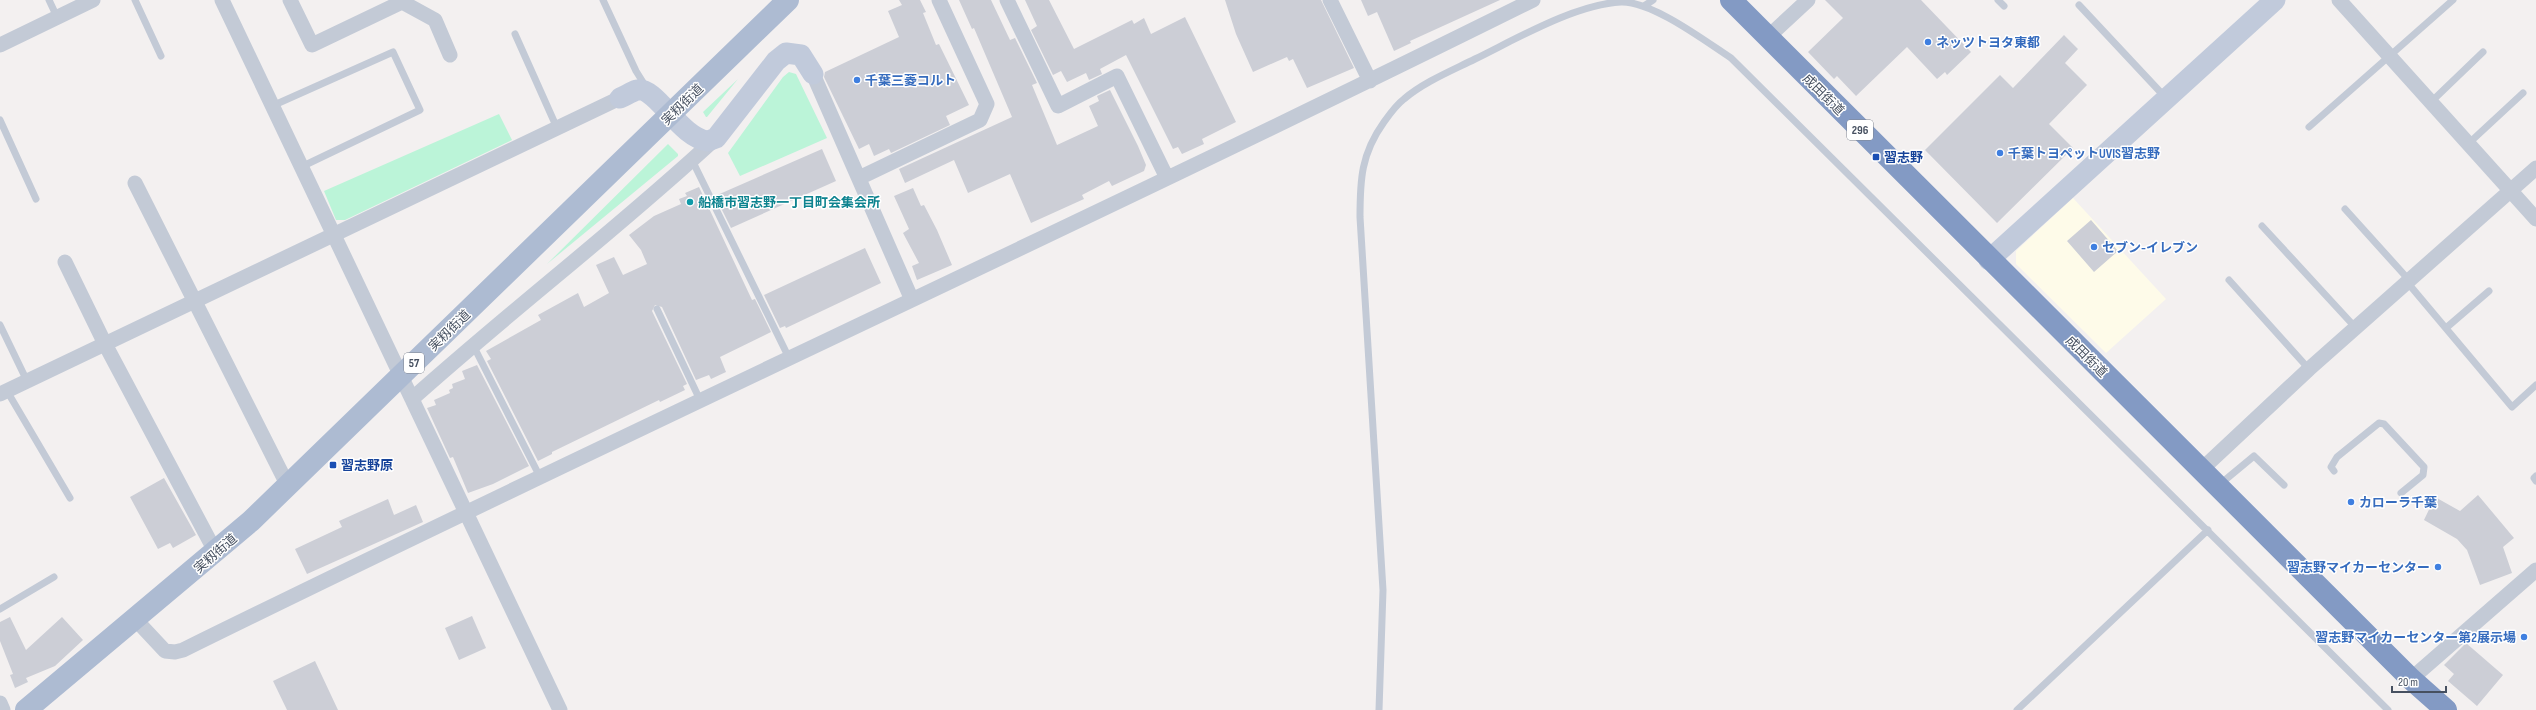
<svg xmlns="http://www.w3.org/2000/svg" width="2536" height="710" font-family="'Sofia Sans Condensed','Noto Sans JP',sans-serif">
<rect width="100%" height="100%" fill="#f3f0f0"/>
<path fill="#fefbe9" d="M2073,198l93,101 -60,54 -90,-89v-13z"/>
<path fill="#bbf4d8" d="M789,72l7,2 31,64 -87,38 -12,-23 55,-76z
M738,79l-31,38h-1l-3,-5z
M499,114l13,26 -167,80h-9l-12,-29z
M668,144l10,10v2l-131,108z"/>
<path fill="#ccced6" d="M899,0h21l6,12 -3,1 13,32 3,-1 30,61 -23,11 4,9 -59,28 -2,-4 -15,7 -5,-12 -10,5 -35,-72 1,-5 74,-35 -11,-26 14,-6z
M959,0h32l19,40 5,-2 22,45 -5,2 25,60 41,-19 -9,-20 10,-5 -2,-5 13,-6 28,56 8,19 -2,6 -32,15 -3,-5 -27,14 2,4 -53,24 -21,-49 -42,19 -14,-33 -49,23 -6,-14 113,-52 -38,-89 -2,1z
M1025,0h24l25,49 58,-29 2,4 10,-6 7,16 34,-17 51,105 -34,17 2,5 -22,10 -4,-7 -5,2 -47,-94 -26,14 2,5 -13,6 -3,-7 -19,9 -6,-11 -8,4 -22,-45 6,-4z
M1225,0h96l33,68 -47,20 -14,-29 -4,2 -2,-4 -34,15 -17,-38z
M1361,0h139l-90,41 1,2 -17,8 -17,-39 -9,4z
M1825,0h96l50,52 -24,23 -2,-3 -8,7 -30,-32 -51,49 -19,-20 -3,3 -26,-27 35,-34z
M2064,35l14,14 -13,14 22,22 -38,39 24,24 -76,75 -72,-73 75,-75 13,13z
M822,149l14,32 -105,47 -16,-32z
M699,187l53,113 3,-1 16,33 -51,25 6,15 -15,7 -2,-4 -13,5 -34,-73 -7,-2 -3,6 35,73 -4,2 2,4 -25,12 -1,-2 -107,52v2l-14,7 -51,-100 4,-2 -5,-8 55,-31 -3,-5 40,-22 6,14 25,-14 -13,-28 18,-8 9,18 24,-11 -6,-14 -12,-15 25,-19 27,-12 -2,-5 8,-3 -2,-3z
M913,188l8,18 3,-1 13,25 15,35 -35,15 -5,-14 7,-3 -16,-30 6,-4 -15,-33z
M2091,220l27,31 -24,21 -27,-31z
M865,248l16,35 -95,45 -1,-2 -5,2 -16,-33z
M477,365l52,101 -36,18 -25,9 -15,-36 -3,1 -23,-50 9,-3 -2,-5 16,-7 -1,-3 4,-2 -1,-4 13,-5 -3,-8z
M164,478l32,57 -23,13 -3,-5 -12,6 -28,-52z
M2478,495l36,43 -11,9 9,26 -32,12 -13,-35 -10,-11 -33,-19 11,-23 25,14z
M388,499l6,16 22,-10 7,17 -116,52 -12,-25 47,-22 -3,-6z
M472,616l14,32 -27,12 -14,-32z
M10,617l16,33 36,-33 21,23 -28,26 -29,12 2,4 -13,6 -5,-13 3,-1 -13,-33v-19z
M2466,643l37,32 -26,31 -29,-25 6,-7 -10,-9z
M315,661l23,49h-51l-14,-29z"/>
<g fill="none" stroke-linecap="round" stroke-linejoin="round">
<path stroke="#c3cad6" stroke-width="7" d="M49,0l8,17
M135,0l26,56
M603,0l33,71 10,16
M1998,0l6,6
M2079,5l86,92
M1644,6l9,-6
M515,34l42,94
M2431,102l52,-50
M272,106l121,-54 27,58 -119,57
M0,120l36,79
M2309,127l144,-127
M2468,144l55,-51
M692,160l97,198
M2345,209l64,71
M2262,226l93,101
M2229,280l80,89
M2407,282l105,125 24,-22
M657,309l43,91
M0,325l27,56
M2446,328l43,-37
M473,345l67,132
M7,391l63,107
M2334,471l-3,-4 6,-10 42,-34 5,1 40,43 -1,8 -22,18
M2536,476l-2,2 2,3
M2219,485l35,-29 30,29
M0,609l54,-32
M1379,710l4,-120 -23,-373c0,-37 1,-63 24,-95 5,-7 12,-17 20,-23 20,-17 47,-28 71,-40 41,-20 101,-55 146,-57 31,-1 84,39 110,56l657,652
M2017,710l191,-180"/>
<path stroke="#c3cad6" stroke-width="15" d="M222,0l338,710
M290,0l22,45 90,-43 33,18 15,35
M1007,0l51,106 59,-30 50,102
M1330,0l40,81
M2339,0l197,219
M1768,37l40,-37
M0,45l93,-45
M813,74l99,226
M859,178l121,-58 7,-16 -48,-104
M135,183l153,303
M65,262l40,82 111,209
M0,394l620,-296
M412,399c99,-89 206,-170 304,-261
M2201,470l108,-101 227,-201
M136,620l29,31 10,1 8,-2c448,-221 903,-428 1350,-650
M2411,679l125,-109
M0,703l3,7"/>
<path stroke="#c1cadb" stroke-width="21" d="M620,98c5,-2 11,-6 17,-8 19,-4 43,48 71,51l8,-3 60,-77 10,-8 15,2 12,19
M1989,260l286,-260"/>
<path stroke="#adbbd2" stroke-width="22" d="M26,710l225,-189 537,-521"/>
<path stroke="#839ac4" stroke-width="22" d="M1731,0l680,679 35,31"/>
</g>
<g fill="#3f7fe0" stroke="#fff" stroke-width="1.5">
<circle cx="1928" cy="42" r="4"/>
<circle cx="857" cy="80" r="4"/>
<circle cx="2000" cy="153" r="4"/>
<circle cx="2094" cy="247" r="4"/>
<circle cx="2351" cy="502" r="4"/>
<circle cx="2438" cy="567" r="4"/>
<circle cx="2524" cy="637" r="4"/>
</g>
<g fill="#1a4fb4" stroke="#fff" stroke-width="1.5">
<rect x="1872" y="153" width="8" height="8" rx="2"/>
<rect x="329" y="461" width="8" height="8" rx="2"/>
</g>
<circle fill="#0f9aa8" stroke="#fff" stroke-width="1.5" cx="690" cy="202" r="4"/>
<g text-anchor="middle" stroke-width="3" stroke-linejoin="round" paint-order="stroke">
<g fill="#fff" stroke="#7e8490" stroke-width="1">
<rect x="1847" y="120" width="26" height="20" rx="3"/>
<rect x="404" y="353" width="20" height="20" rx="3"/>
</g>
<g font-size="12" font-weight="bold" fill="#465060">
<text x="1860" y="134">296</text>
<text x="414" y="367">57</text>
</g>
<g font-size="13" font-weight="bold" fill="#366cbe" stroke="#fff" text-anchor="start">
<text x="1936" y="47">ネッツトヨタ東都</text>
<text x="865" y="85">千葉三菱コルト</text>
<text x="2008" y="158">千葉トヨペットUVIS習志野</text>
<text x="2102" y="252">セブン-イレブン</text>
<text x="2359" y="507">カローラ千葉</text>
<text x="2430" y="572" text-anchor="end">習志野マイカーセンター</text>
<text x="2516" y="642" text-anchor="end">習志野マイカーセンター第2展示場</text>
</g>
<g font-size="13" fill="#465060" stroke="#fff">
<text transform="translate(1824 94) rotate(45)" y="5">成田街道</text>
<text transform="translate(682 104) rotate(-44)" y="5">実籾街道</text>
<text transform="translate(449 330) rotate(-44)" y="5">実籾街道</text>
<text transform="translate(2087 356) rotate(45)" y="5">成田街道</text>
<text transform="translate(215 553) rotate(-41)" y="5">実籾街道</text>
</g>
<g font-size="13" font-weight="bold" fill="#164399" stroke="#fff" text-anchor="start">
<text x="1884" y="162">習志野</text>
<text x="341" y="470">習志野原</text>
</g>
<g font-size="13" font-weight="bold" fill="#0d838f" stroke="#fff" text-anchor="start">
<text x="698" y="207">船橋市習志野一丁目町会集会所</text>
</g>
</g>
<path d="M2392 686v6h54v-6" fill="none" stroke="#465060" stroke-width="2"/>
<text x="2398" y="686" font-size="12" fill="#465060" stroke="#ffffff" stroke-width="3" paint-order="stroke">20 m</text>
</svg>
